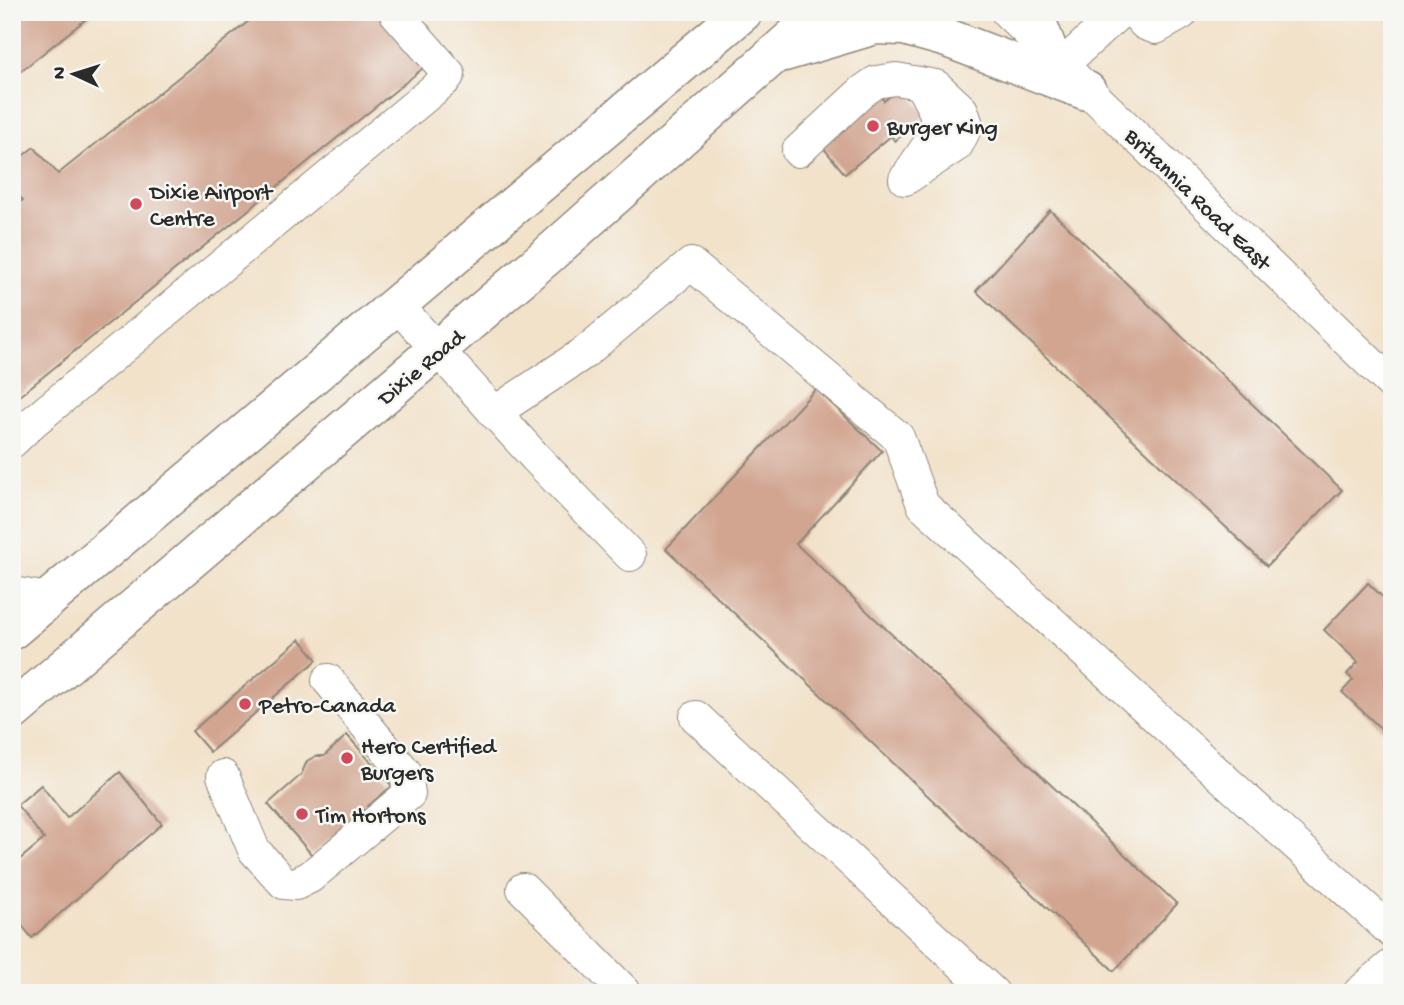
<svg xmlns="http://www.w3.org/2000/svg" width="1404" height="1005" font-family="'Gochi Hand',sans-serif">
<rect width="100%" height="100%" fill="#f6f6f2"/>
<filter id="ink" filterUnits="userSpaceOnUse"><feTurbulence type="fractalNoise" baseFrequency=".0143" numOctaves="2"/><feDisplacementMap in="SourceGraphic" scale="14" xChannelSelector="R" yChannelSelector="G"/><feConvolveMatrix kernelMatrix="1 2 1 2 8 2 1 2 1" color-interpolation-filters="sRGB"/></filter>
<filter id="wash" filterUnits="userSpaceOnUse"><feTurbulence type="fractalNoise" baseFrequency=".00686" numOctaves="4" result="noise"/><feDisplacementMap in="SourceGraphic" scale="28" xChannelSelector="R" yChannelSelector="G"/><feGaussianBlur stdDeviation="1.57" result="paint"/><feColorMatrix in="noise" values="0 0 0 0 0 0 0 0 0 0 0 0 0 0 0 0 0 1.4 0 .05"/><feComposite in="paint" operator="in"/></filter>
<g filter="url(#wash)">
<rect width="100%" height="100%" fill="#f2e2ca"/>
<g id="blocks">
<path fill="#d2a591" d="M12,12h83l-83,66z
M260,12h121l46,53 -415,337v-194l11,-8 -11,-11v-25l22,-17 24,27z
M903,86l23,29 -31,26 -4,-5 -46,38 -29,-35 60,-49 8,11z
M1050,210l292,280 -75,76 -291,-275z
M816,389l66,62 -86,93 381,360 -63,67 -448,-422z
M1368,583l24,23v133l-50,-47 11,-12 -6,-6 11,-12 -34,-32z
M300,639l17,21 -107,92 -18,-21z
M347,735l45,51 -24,20 2,8 -26,17 -2,-2 -30,26 -44,-51 33,-29 6,-14 9,-5h8z
M120,772l42,52 -130,114 -20,-25v-47l32,-27 -27,-34 24,-20 26,33z"/>
</g>
</g>
<g filter="url(#ink)">
<use href="#blocks" fill-opacity="0" stroke="#8e867a" stroke-width="2"/>
<g fill="none" stroke-linecap="round" stroke-linejoin="round">
<defs>
<path id="minor" d="M1007,12l385,372
M1134,12l11,12 11,4 25,-14
M1061,66l59,-54
M798,151l65,-60 13,-9 20,-3 40,7 26,24 5,15 -10,20 -52,34
M910,172l21,-31 6,-26 -17,-32
M396,304l140,154 94,97
M494,413l90,-60 107,-89 207,173 25,68 469,427
M12,442l21,-20 411,-341 5,-7 -54,-62
M12,593l37,6
M696,717l297,276
M223,776l31,74 30,33 12,1 14,-7 99,-83 -3,-21 -78,-93
M523,889l103,104
M1359,993l33,-28"/>
<path id="major" d="M1033,12l16,41
M784,52l91,-27 29,1 43,12 140,53
M12,630l731,-618
M12,712l535,-456 275,-244"/>
</defs>
<use href="#minor" stroke="#8e867a" stroke-width="34"/>
<use href="#major" stroke="#8e867a" stroke-width="41"/>
<use href="#minor" stroke="#fff" stroke-width="32"/>
<use href="#major" stroke="#fff" stroke-width="38"/>
</g>
</g>
<g fill="#d1495b" stroke="#f6f6f2" stroke-width="2.5">
<circle cx="873" cy="126" r="7"/>
<circle cx="136" cy="204" r="7"/>
<circle cx="245" cy="704" r="7"/>
<circle cx="347" cy="758" r="7"/>
<circle cx="302" cy="814" r="7"/>
</g>
<g text-anchor="middle" stroke-width="5" stroke-linejoin="round" paint-order="stroke">
<g font-size="23" fill="#2b2b2b" stroke="#f6f6f2" text-anchor="start">
<text x="887" y="134">Burger King</text>
<text x="150" y="199">Dixie Airport<tspan x="150" dy="26">Centre</tspan></text>
<text x="259" y="712">Petro-Canada</text>
<text x="361" y="753">Hero Certified<tspan x="361" dy="26">Burgers</tspan></text>
<text x="316" y="822">Tim Hortons</text>
</g>
<g font-size="23" fill="#2b2b2b" stroke="#f6f6f2">
<text transform="translate(1199 198) rotate(44)" y="8">Britannia Road East</text>
<text transform="translate(420 366) rotate(-40)" y="8">Dixie Road</text>
</g>
</g>
<rect width="1404" height="1005" fill="none" stroke="#f6f6f2" stroke-width="42"/>
<g transform="translate(74 74) rotate(274)" stroke="#f6f6f2" stroke-width="5" paint-order="stroke">
<path d="M0-5L12 26L0 18L-12 26Z" fill="#2b2b2b"/>
<text y="-10" font-size="19" font-weight="bold" text-anchor="middle" fill="#2b2b2b">N</text>
</g>
</svg>
